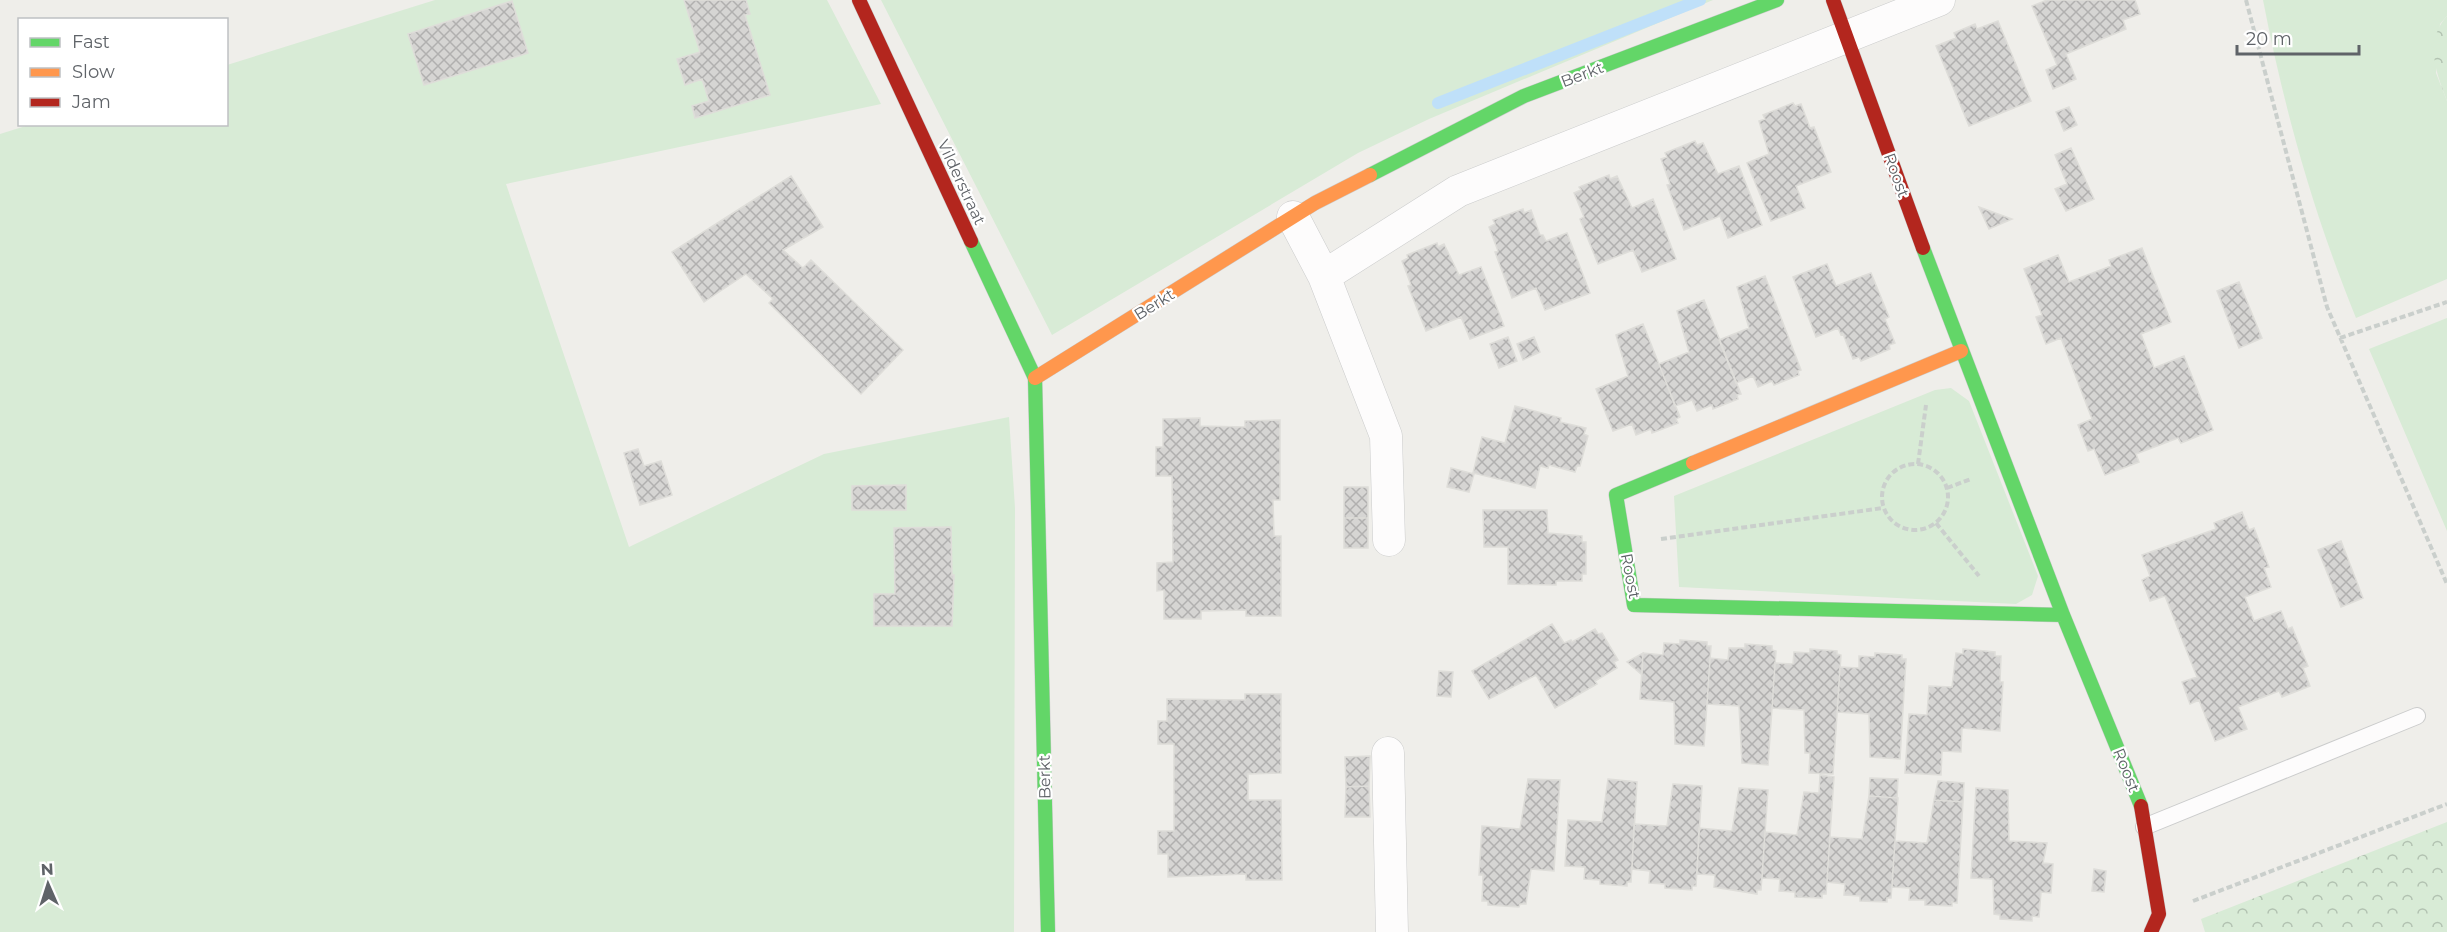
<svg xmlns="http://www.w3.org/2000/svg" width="2447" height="932" font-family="Montserrat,sans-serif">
<defs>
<pattern id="forest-crowns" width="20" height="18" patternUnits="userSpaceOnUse" patternTransform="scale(1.5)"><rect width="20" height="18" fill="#d8ebd6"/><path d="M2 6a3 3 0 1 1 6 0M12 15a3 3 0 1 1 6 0" fill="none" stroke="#b2c2b1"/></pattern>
<pattern id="building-cross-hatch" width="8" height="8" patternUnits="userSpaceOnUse" patternTransform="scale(1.5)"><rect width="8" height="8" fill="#d6d5d3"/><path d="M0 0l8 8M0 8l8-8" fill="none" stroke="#b1b0af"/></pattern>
</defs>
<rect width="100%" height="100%" fill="#efeeea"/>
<path fill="#d8ebd6" d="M435,0h392l54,104 -375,80 123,363 195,-93 185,-37 6,91 -1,424h-1014v-798l32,-10h194l1,-59z
M881,0h832l-284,119 -71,34 -306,182z
M2263,0h184v16l-7,8 -4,49 11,28v178l-91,39c-42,-103 -72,-209 -93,-318z
M2447,318v213l-78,-182z
M1951,388l18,13 69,175 -6,19 -16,9 -337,-17 -5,-91 261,-106z"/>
<path fill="url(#forest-crowns)" d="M2447,16v85c-11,-29 -23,-59 0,-85z
M2447,822v110h-242l-4,-13z"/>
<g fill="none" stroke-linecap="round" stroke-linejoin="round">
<path stroke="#bfe0f9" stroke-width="12" d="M1438,103l262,-103"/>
</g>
<path fill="url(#building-cross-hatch)" stroke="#deddd9" stroke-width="1.5" d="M684,0h62l4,14 -5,1 25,80 -75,23 -3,-12 17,-5 -7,-22 -17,6 -8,-26 23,-7z
M2047,0h88l5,14 -17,6 3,9 -60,25 10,25 -23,10 -7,-19 11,-5 -25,-59z
M512,1l16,52 -104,32 -16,-51z
M1998,21l33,80 -62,25 -33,-80 20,-8 -2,-5 21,-9 2,5z
M1793,103l2,3 6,-2 9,24 4,-1 17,45 -35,14 9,22 -34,13 -24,-58 22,-9 -10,-33 6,-2 -2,-4z
M2069,107l8,18 -13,6 -8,-19z
M1695,141l2,4 6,-2 15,31 21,-8 23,59 -34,13 -8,-22 -36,14 -17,-45 3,-1 -9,-25 6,-2 -2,-4z
M2071,148l23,51 -28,12 -11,-22 12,-5 -12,-29z
M1609,175l1,4 7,-3 15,32 21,-9 23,60 -34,13 -9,-22 -35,14 -18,-45 4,-2 -10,-24 7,-3 -2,-3z
M791,176l32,51 -40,23 20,18 8,-8 92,90 -42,44 -92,-91 4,-4 -27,-25 -42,28 -32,-50z
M1979,207l33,12 -23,10z
M1523,209l1,4 7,-3 9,25h3l3,6 21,-8 23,60 -45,17 -9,-22 -24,10 -17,-46 3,-1 -9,-24 6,-3 -2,-4z
M1437,243l1,4 6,-3 15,31 22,-8 23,59 -34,13 -9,-22 -35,14 -18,-45 3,-1 -9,-24 6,-3 -1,-3z
M2142,248l29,74 -30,12 13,34 30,-12 29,74 -32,13 -3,-5 -42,16 3,8 -34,13 -11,-26 -6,2 -10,-26 14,-6 -31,-81 -15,6 -10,-27 6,-2 -18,-46 34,-14 11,27 42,-16 -2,-6z
M1827,264l9,22 35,-13 18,44 -4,2 10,24 -6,2 1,4 -29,12 -2,-4 -6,2 -10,-25 -2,1 -3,-7 -22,9 -23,-60z
M1765,276l36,94 -3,1 1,4 -25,10 -2,-4 -14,6 -5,-11 -17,7 -17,-43 30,-12 -12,-41z
M2239,282l23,56 -23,10 -22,-57z
M1704,300l37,94 -4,1 1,4 -25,10 -1,-4 -15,6 -5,-11 -17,6 -16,-42 30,-12 -12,-41z
M1643,324l37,93 -4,2 2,4 -26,10 -1,-4 -15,6 -4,-11 -19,7 -17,-42 32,-13 -12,-41z
M1508,337l9,24 -18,7 -9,-24z
M1534,337l6,15 -17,8 -6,-16z
M1515,406l46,12 -1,4 26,6 -2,6 4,2 -8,30h-3l-2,6 -26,-7 -1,3 -8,-2 -5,22 -62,-15 9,-36 23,6z
M1200,418v8l45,1v-6l35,-1v80h-7l1,36h7v80h-35v-6l-45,1v8h-37v-29l-7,1v-28l16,-1 -1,-86h-16v-29h7v-28z
M638,449l6,17 17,-5 11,34 -32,10 -16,-52z
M1451,468l23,6 -5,18 -22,-5z
M906,485v25h-54v-24z
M1344,487h24v31h-24z
M1483,510h64l1,23 34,3v6h4v32h-4v7h-26v4l-48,-1v-37h-24z
M2242,512l7,18 5,-2 15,39 -5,1 7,19 -26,10 9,24 27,-10 7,18 4,-2 16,39 -5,2 7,18 -28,11 -3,-6 -41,16 9,22 -32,12 -16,-41 -9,4 -8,-22 15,-5 -32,-81 -15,5 -8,-21 8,-4 -8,-21 74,-26 -2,-6z
M1344,518h24v30h-24z
M951,527l1,48h2l-2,51h-78v-32h21l-1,-66z
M2341,541l22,57 -22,9 -23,-57z
M1552,624l12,19 7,-3 1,2 23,-13 3,5 4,-1 16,27 -4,2 3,6 -22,13 2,3 -42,24 -19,-33 -47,24 -17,-28z
M1680,640l27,2v4h4l-7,100 -29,-2 -1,-42 -34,-3 3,-46 20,2 1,-12 16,1z
M1745,644l27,2v4l4,1 -8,114 -26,-2 -3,-57 -32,-2 3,-46 18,2 1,-12h16z
M1810,649l27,2v3l4,1 -8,119 -24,-1 1,-20h-5l-1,-43 -32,-2 3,-45 18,1 1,-12 16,1z
M1963,649l32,3v4h6l-1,26h3l-3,49 -38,-3 -1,24 -19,-1 -1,24 -36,-2 4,-59 18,1 2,-29 23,1 4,-34 7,1z
M1643,653l-1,22 -15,-13z
M1875,653l27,2v4h4l-6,100 -30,-2 -1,-43 -32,-2 3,-45 19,1v-12l16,1z
M1439,671l14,1 -2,25 -14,-1z
M1245,694h36v79l-33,1v26h33l1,80h-36v-6l-78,3v-23h-10v-23h16v-87h-16v-23h9v-22l78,1z
M1370,756l-1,30 -23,1 -1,-30z
M1820,775l14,2 -8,117h-4v4l-27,-1v-5l-16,-1 1,-12 -18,-1 3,-46 32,3 7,-43 15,1z
M1870,778l28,1 -1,19 -28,-2z
M1528,779l32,1 -6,91 -23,-2 -5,35h-6l-1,3 -31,-2v-4h-6l1,-26h-4l3,-49 38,3z
M1608,779l29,3 -6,100h-4v4l-27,-2v-4l-16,-1 1,-12 -20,-1 3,-46 34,2z
M1938,781l26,2 -1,19 -29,-2z
M1673,784l29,2 -6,100h-4v4l-27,-2v-4l-16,-1 1,-12 -18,-2 2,-45 33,2z
M1369,786l1,31h-25l1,-30z
M1739,788l29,2 -7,100h-4v4l-43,-7 1,-12 -18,-1 2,-46 33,3z
M1976,788l32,2 1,51 38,2 -4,20 10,1 -2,29 -10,-1 -2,25 -7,-1v5l-32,-2v-4l-6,-1 -1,-35 -22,-1z
M1869,796l29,2 -7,100h-4v4l-27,-1v-5l-16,-1 1,-11 -18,-2 3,-45 32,2z
M1934,800l29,2 -6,101 -5,-1v4l-27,-1v-5h-16l1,-12 -18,-1 3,-46 32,2z
M2094,869l12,2 -2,21 -12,-1z"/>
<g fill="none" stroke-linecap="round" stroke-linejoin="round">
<defs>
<path id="lane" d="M2144,827l273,-111"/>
<path id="street" d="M1293,217l31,59 62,160 3,104
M1324,276l134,-85 481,-191
M1388,753l4,179"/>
<path id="fast" d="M1370,175l154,-79 253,-96
M971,241l64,137 13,554
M1923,248l140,367 78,191
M1693,463l-77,32 18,110 429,10"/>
<path id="slow" d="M1035,378l280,-175 55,-28
M1693,463l268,-112"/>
<path id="jam" d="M859,0l112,241
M1833,0l90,248
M2141,806l18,108 -8,18"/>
</defs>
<use href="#lane" stroke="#cbcccc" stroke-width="18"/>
<use href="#street" stroke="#cbcccc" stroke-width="33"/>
<use href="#fast" stroke="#cacacb" stroke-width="15"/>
<use href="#slow" stroke="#cacacb" stroke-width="15"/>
<use href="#jam" stroke="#cacacb" stroke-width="15"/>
<path stroke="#cacfcc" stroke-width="4" stroke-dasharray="6 3" stroke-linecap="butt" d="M2246,0l81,307 120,277
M2340,338l107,-36
M1918,464l8,-59
M1882 497a33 33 0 1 1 66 0a33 33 0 1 1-66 0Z
M1947,488l24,-9
M1936,523l43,53
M1661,539l222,-31
M2193,901l254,-97"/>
<use href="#lane" stroke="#fdfcfc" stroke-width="16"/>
<use href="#street" stroke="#fdfcfc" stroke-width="32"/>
<use href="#fast" stroke="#63d668" stroke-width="14"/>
<use href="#slow" stroke="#ff974d" stroke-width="14"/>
<use href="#jam" stroke="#b3261e" stroke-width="14"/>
</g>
<g text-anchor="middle" stroke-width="4.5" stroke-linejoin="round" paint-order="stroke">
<g font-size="16" fill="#5f6368" stroke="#fff">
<text transform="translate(1582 74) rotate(-21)" y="6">Berkt</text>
<text transform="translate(1897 175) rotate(70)" y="6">Roost</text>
<text transform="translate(962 182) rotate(65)" y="6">Vilderstraat</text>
<text transform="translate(1154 304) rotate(-32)" y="6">Berkt</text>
<text transform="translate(1631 576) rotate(79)" y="6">Roost</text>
<text transform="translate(2127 770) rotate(68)" y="6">Roost</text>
<text transform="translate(1044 777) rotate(-91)" y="6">Berkt</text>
</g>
</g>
<rect x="18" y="18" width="210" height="108" fill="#ffffff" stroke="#bfc1c3" stroke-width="1.5"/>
<rect x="30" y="38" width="30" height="9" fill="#63d668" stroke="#bfc1c3" stroke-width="1.5"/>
<text x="72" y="48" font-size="18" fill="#5f6368">Fast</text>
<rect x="30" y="68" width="30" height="9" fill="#ff974d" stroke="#bfc1c3" stroke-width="1.5"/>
<text x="72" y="78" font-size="18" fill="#5f6368">Slow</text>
<rect x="30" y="98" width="30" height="9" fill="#b3261e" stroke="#bfc1c3" stroke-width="1.5"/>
<text x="72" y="108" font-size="18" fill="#5f6368">Jam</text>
<g transform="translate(48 884) rotate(357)" stroke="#ffffff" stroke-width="4.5" paint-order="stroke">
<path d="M0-4.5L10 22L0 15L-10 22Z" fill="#5f6368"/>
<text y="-9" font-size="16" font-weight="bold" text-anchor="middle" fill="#5f6368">N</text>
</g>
<path d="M2237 45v9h122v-9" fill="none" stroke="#5f6368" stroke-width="3"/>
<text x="2246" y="45" font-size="18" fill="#5f6368" stroke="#ffffff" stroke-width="4.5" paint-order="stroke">20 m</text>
</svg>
